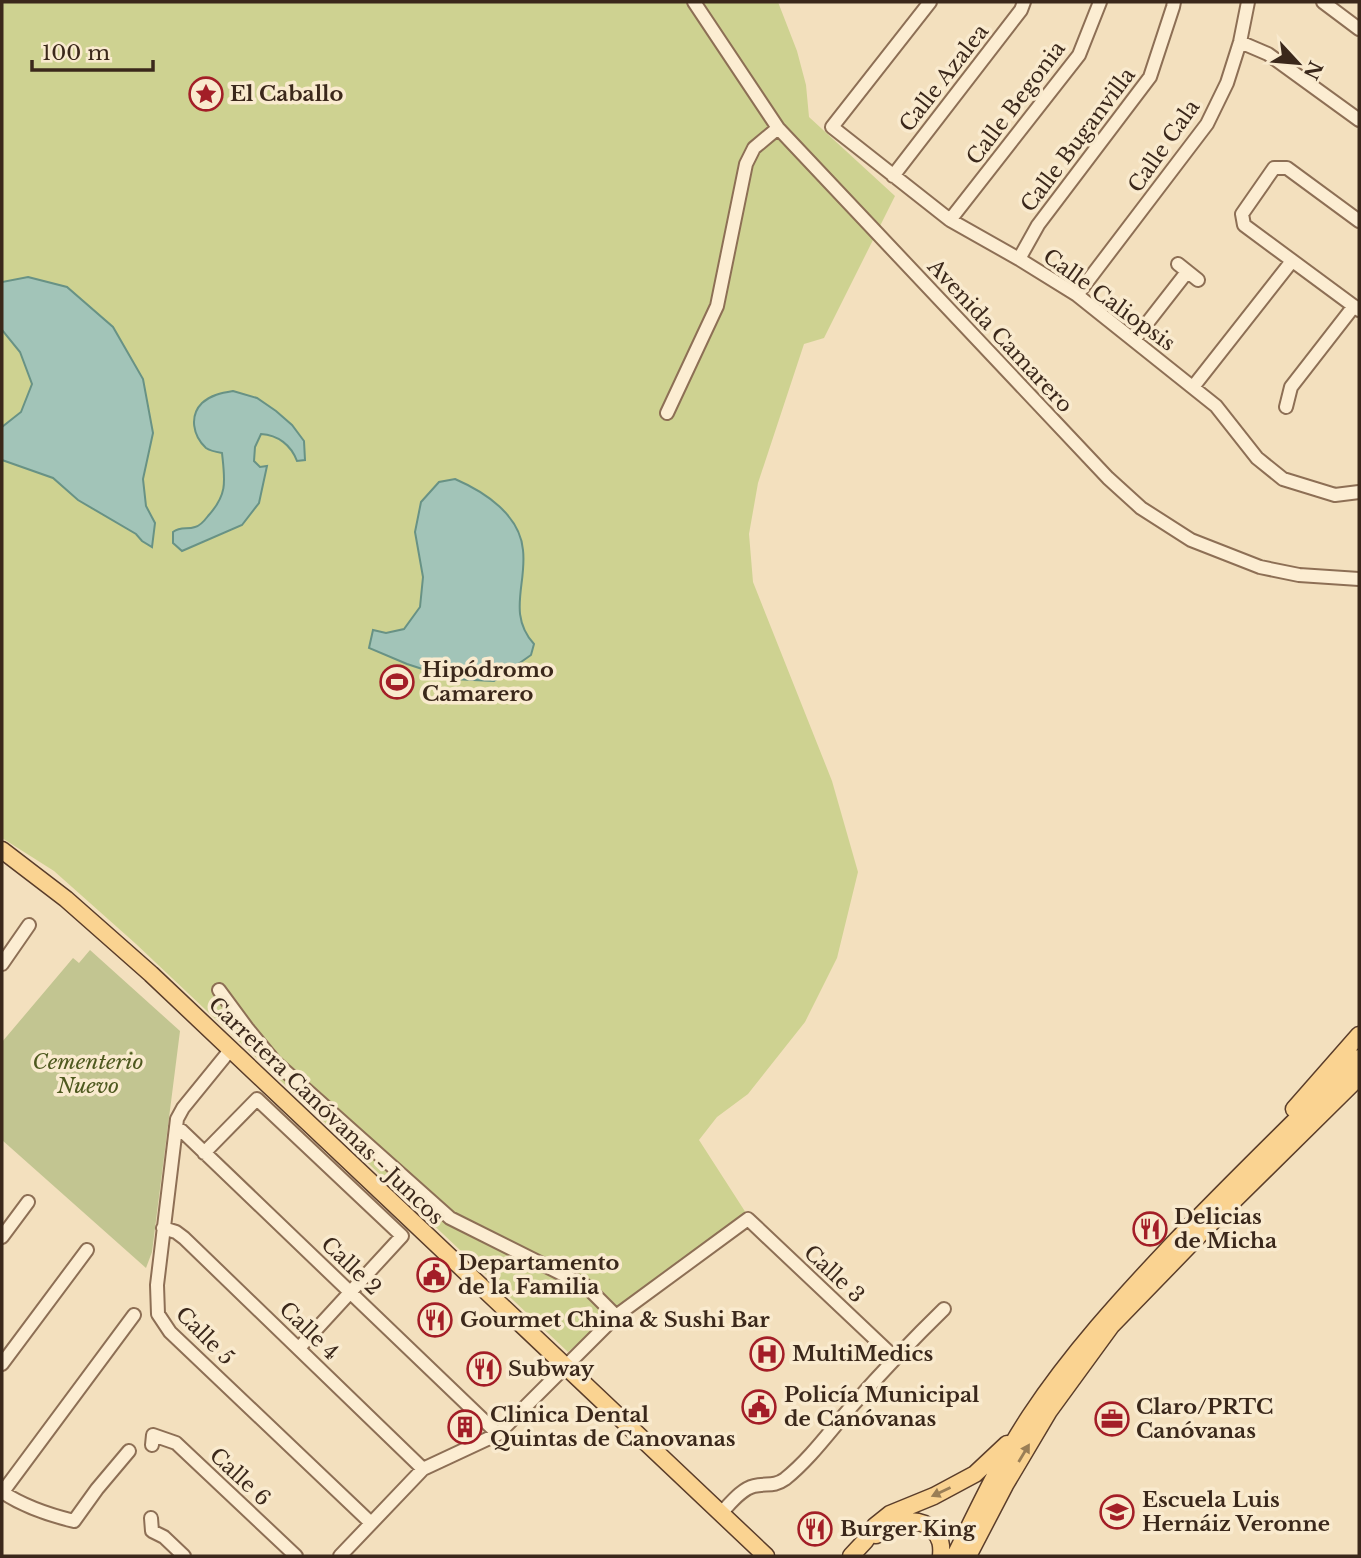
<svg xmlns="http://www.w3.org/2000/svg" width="1361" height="1558" font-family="'Libre Baskerville',serif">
<rect width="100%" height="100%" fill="#f3e0be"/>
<path fill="#ced291" d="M2,2h776l19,49 9,34 3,32 86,79 -71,142 -20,6 -46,139 -9,51 4,48 79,199 26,91 -21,86 -32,64 -57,72 -31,23 -18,23 47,73 -118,87 -60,52 -432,-408 -82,-73 -52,-33z"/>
<path fill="#c2c591" d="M90,950l90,81 -28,221 -6,16 -144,-128v-98l71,-84 6,5z"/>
<path fill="#a2c4b8" stroke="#689285" stroke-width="2" d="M28,277l39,10 46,40 30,52 10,54 -10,46 3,27 9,17 -3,24 -10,-6 -6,-7 -58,-34 -25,-22 -51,-18v-33l19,-15 11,-28 -12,-32 -18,-22v-48z
M233,391l24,7 19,13 16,14 12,16 1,19 -8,1c-6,-16 -19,-26 -36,-27l-6,13 -1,14 6,6 7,-1 -8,37 -17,22 -60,26 -9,-8v-11c8,-6 14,-2 22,-5 5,-1 10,-7 13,-11 20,-22 17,-35 14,-63 -6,-1 -12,-2 -16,-5 -13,-12 -17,-32 -4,-45 9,-8 19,-10 31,-12z
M455,479c30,13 65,36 68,71 4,34 -16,64 11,94l-3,11 -37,26 -41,-2 -46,-15 -38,-16 4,-18 13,3 18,-4 16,-22 3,-30 -8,-45 6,-30 18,-20z"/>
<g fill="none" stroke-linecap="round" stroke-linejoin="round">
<defs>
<path id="minor" d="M694,2l84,126 330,350 33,30 50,32 69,27 39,8 60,4
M930,2l-98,125 118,93 69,39 58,36 139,111 41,52 26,21 52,16 24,-3
M1323,2l36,27
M1240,42l28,12 91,66
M893,176l128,-166 3,-8
M950,220l129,-165 21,-53
M1359,221l-72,-53h-13l-32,46 2,11 115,85
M1019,259l19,-34 112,-148 23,-70 1,-5
M1178,264l20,16
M1077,295l130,-171 20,-41 13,-41 8,-40
M1134,340l53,-68
M1193,387l99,-126
M1286,407l5,-20 63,-81
M667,413l50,-107 29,-142 8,-16 24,-20
M2,964l27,-39
M219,990l28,38 28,34 175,156 136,68 30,30
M231,1049l-48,59 -6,11 -20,166 1,29 12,18 201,191
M176,1127l6,4 316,303
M204,1153l53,-54 145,137 -103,112
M163,1228l13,4 8,6 239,231
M2,1237l26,-35
M2,1364l85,-114
M152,1445l1,-10 23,8 120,113
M2,1492c21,14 47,23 72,29l23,-32 32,-38
M2,1493l132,-178
M721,1513c9,-9 20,-24 33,-27 12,-3 20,1 31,-7 25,-20 45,-48 66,-72 30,-34 60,-66 93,-98
M151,1518l1,13 12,6 20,19
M340,1556l83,-87 75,-35 118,-118 132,-97 146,138"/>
<path id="major" d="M2,850l64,49 85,75 615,582
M1294,1109l65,-74
M876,1535c19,-11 39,-22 57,-5 8,8 9,16 8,26
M851,1556l14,-15 10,-15 15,-12 44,-18 41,-22 32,-30
M955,1556c23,-47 46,-96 75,-140 41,-62 91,-117 142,-171 61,-64 124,-125 187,-187
M968,1556l37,-71 44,-74 62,-85 96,-99 152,-150"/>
</defs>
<use href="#minor" stroke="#8d6f55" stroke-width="16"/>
<use href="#major" stroke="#5a3d2a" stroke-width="19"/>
<use href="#minor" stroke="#fcedd2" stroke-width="12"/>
<use href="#major" stroke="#fad391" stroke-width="16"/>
</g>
<defs><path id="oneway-solid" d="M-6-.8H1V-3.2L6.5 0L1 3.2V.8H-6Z" transform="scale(1.75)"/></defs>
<g fill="#9a7e56">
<use href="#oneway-solid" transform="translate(1024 1453) rotate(-59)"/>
<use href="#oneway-solid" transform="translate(941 1492) rotate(155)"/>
</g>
<defs>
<symbol id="sight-ring" viewBox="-11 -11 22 22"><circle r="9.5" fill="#f9eace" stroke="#a31e27" stroke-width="1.5"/><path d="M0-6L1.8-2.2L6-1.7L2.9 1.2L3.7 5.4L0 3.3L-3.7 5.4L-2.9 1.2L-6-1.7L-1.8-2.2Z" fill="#a31e27"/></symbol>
<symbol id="stadium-ring" viewBox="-11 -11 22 22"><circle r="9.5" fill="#f9eace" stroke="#a31e27" stroke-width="1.5"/><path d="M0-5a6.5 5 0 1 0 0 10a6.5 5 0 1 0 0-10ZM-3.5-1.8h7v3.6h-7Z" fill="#a31e27"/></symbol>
<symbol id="restaurant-ring" viewBox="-11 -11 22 22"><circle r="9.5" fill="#f9eace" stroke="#a31e27" stroke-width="1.5"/><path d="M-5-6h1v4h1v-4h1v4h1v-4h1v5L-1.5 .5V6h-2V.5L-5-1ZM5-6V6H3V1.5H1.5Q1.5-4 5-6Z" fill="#a31e27"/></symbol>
<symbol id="civic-ring" viewBox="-11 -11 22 22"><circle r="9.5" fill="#f9eace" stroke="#a31e27" stroke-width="1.5"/><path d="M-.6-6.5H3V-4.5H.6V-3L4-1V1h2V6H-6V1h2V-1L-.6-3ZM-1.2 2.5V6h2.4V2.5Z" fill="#a31e27"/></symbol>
<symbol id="hospital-ring" viewBox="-11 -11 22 22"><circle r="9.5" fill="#f9eace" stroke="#a31e27" stroke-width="1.5"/><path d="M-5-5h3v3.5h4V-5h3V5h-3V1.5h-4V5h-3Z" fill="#a31e27"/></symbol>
<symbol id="office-ring" viewBox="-11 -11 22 22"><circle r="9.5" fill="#f9eace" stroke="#a31e27" stroke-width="1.5"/><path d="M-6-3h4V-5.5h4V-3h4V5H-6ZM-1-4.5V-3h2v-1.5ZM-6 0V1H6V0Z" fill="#a31e27"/></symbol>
<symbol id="building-ring" viewBox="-11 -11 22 22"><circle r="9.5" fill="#f9eace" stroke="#a31e27" stroke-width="1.5"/><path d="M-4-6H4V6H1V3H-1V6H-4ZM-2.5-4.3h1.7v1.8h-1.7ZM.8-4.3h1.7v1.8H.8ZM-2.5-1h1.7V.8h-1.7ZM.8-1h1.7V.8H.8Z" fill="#a31e27"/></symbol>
<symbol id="school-ring" viewBox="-11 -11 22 22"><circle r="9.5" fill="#f9eace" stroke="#a31e27" stroke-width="1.5"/><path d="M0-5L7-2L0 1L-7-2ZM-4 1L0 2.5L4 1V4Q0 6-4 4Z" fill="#a31e27"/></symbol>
</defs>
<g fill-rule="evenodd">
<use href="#sight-ring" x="187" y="75" width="38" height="38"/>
<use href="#stadium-ring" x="378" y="663" width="38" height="38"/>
<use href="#restaurant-ring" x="1131" y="1210" width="38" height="38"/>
<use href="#civic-ring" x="415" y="1256" width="38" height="38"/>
<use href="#restaurant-ring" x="416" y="1301" width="38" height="38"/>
<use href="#hospital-ring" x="748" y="1335" width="38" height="38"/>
<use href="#restaurant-ring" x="465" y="1350" width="38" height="38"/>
<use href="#civic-ring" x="740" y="1388" width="38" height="38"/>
<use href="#office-ring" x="1093" y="1400" width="38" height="38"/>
<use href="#building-ring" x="446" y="1408" width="38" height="38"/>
<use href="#school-ring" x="1098" y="1493" width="38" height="38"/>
<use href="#restaurant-ring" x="796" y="1510" width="38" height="38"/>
</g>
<g text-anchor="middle" stroke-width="7" stroke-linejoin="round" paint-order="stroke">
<g font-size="21" fill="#3b281b" stroke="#f9eace">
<text transform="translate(944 78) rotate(-52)" y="7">Calle Azalea</text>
<text transform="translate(1016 103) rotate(-53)" y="7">Calle Begonia</text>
<text transform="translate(1078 140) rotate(-53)" y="7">Calle Buganvilla</text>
<text transform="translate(1164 146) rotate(-55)" y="7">Calle Cala</text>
<text transform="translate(1109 300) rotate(36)" y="7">Calle Caliopsis</text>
<text transform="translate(1000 336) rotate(47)" y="7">Avenida Camarero</text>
<text transform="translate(326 1111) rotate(44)" y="7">Carretera Canóvanas - Juncos</text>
<text transform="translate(351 1266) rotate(44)" y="7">Calle 2</text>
<text transform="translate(834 1274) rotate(43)" y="7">Calle 3</text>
<text transform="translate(309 1331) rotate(44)" y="7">Calle 4</text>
<text transform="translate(205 1336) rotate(45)" y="7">Calle 5</text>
<text transform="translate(240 1477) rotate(43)" y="7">Calle 6</text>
</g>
<g font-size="21" font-weight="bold" fill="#3b281b" stroke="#f9eace" text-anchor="start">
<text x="230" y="101">El Caballo</text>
<text x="422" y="677">Hipódromo<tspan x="422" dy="24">Camarero</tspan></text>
<text x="1174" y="1224">Delicias<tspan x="1174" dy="24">de Micha</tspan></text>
<text x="458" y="1270">Departamento<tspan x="458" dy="24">de la Familia</tspan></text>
<text x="460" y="1327">Gourmet China &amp; Sushi Bar</text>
<text x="792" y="1361">MultiMedics</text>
<text x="508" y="1376">Subway</text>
<text x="784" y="1402">Policía Municipal<tspan x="784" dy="24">de Canóvanas</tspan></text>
<text x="1136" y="1414">Claro/PRTC<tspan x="1136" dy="24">Canóvanas</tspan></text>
<text x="490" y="1422">Clinica Dental<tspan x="490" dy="24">Quintas de Canovanas</tspan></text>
<text x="1142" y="1507">Escuela Luis<tspan x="1142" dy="24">Hernáiz Veronne</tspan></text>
<text x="840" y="1536">Burger King</text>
</g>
<g font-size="21" font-style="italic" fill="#4e591f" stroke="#f9eace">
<text x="88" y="1069">Cementerio<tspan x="88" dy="24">Nuevo</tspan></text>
</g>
</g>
<rect width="1361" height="1558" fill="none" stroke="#3b281b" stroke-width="7"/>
<g transform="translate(1298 63) rotate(116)" stroke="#f9eace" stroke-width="5" paint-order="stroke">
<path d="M0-5L12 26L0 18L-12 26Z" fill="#3b281b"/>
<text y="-10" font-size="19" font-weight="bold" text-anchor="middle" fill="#3b281b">N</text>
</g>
<path d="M32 60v10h121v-10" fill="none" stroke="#3b281b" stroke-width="3.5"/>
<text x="42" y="60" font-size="21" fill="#3b281b" stroke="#f9eace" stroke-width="5" paint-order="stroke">100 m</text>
</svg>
